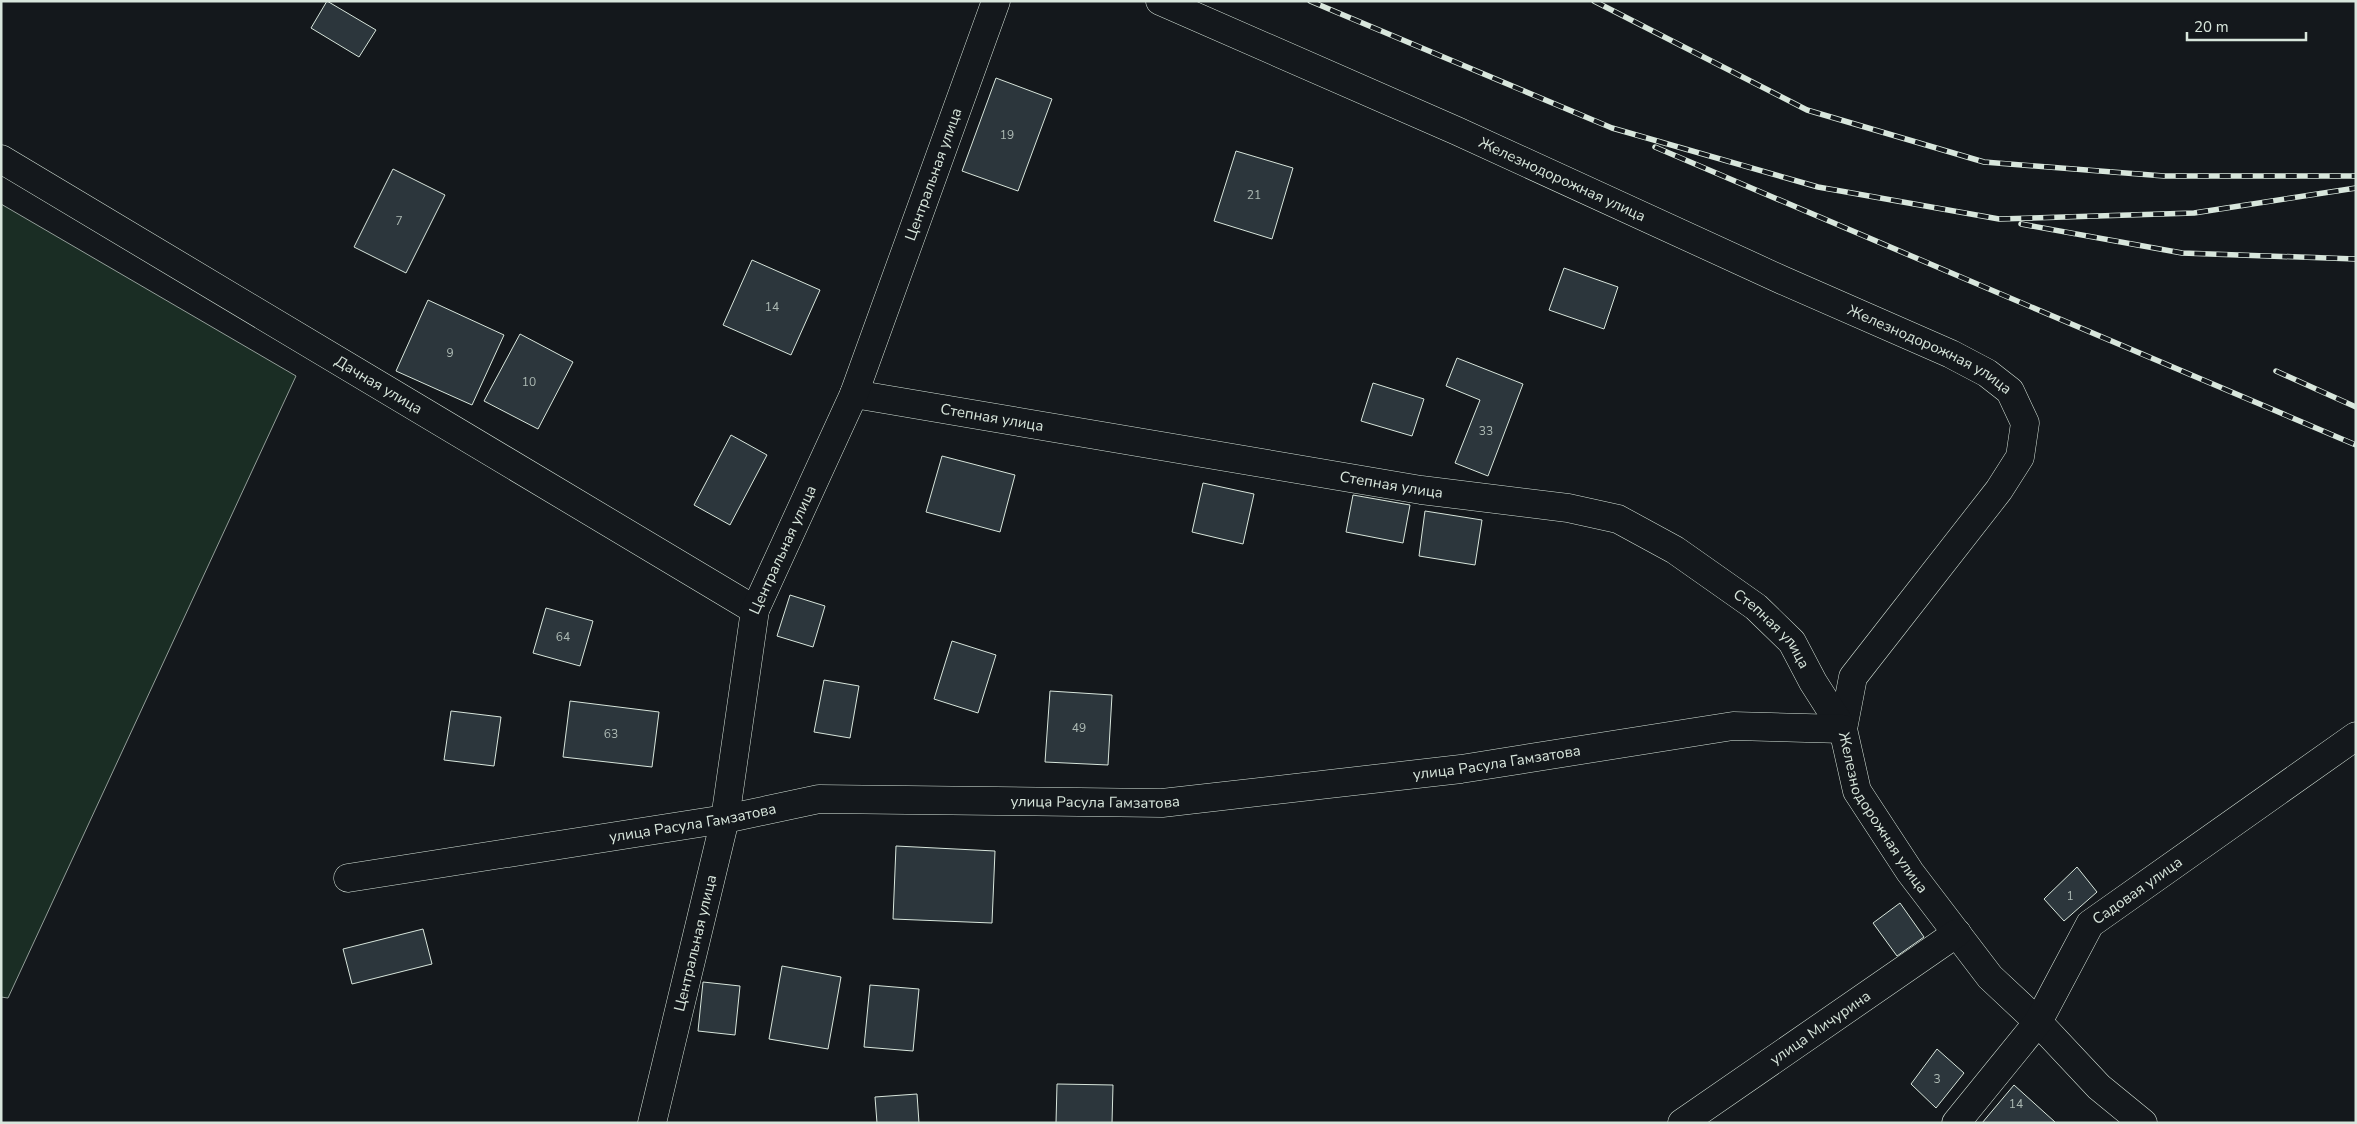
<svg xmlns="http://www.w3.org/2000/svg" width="2357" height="1124" font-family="'Nunito Sans',sans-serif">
<rect width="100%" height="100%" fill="#14181c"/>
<path fill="#1a2d24" stroke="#939e99" d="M1,204l295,172 -288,622 -7,-1z"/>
<path fill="#2c363c" stroke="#d8e6dc" d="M327,1l49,29 -17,27 -48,-29z
M996,78l56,21 -34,92 -56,-20z
M1236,151l57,17 -21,71 -58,-18z
M393,169l52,26 -39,78 -52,-26z
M752,260l68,30 -29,65 -68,-30z
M1564,268l54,19 -14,42 -55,-19z
M428,300l76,35 -32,70 -76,-34z
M520,334l53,28 -35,67 -54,-28z
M1457,358l66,26 -35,92 -33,-13 25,-63 -34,-14z
M1373,383l51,16 -12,37 -51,-15z
M731,435l36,20 -37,70 -36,-20z
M942,456l73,19 -15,57 -74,-20z
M1203,483l51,11 -11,50 -51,-12z
M1353,495l57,10 -7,38 -57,-11z
M1425,511l57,9 -7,45 -56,-9z
M790,595l35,11 -12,41 -36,-11z
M546,608l47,13 -13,45 -47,-13z
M952,641l44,14 -18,58 -44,-14z
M824,680l35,6 -9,52 -36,-6z
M1050,691l62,4 -4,70 -63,-3z
M570,701l89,11 -7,55 -89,-10z
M451,711l50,6 -7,49 -50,-6z
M896,846l99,5 -3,72 -99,-4z
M2077,867l20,25 -33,29 -20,-22z
M1900,903l24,34 -27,19 -24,-33z
M423,929l9,35 -80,20 -9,-35z
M782,966l59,11 -13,72 -59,-10z
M703,982l37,4 -5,49 -37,-4z
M870,985l49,4 -6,62 -49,-4z
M1937,1049l27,24 -28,35 -25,-24z
M1057,1084l56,1 -1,38h-56z
M2014,1085l41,37 -1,1h-72z
M917,1094l2,29h-42l-2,-26z"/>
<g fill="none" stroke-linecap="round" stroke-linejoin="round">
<defs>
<g id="minor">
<path id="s1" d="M1160,1l297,130 325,149 169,74 36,19 23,18 15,32 -5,34 -21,33 -146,187 -10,52 14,62 53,81 80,105 48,45 61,65 44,36"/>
<path id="s2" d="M1,159l754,451"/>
<path id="s3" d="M854,394l567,96 147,18 50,11 57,31 81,57 36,35 21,40 30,47"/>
<path id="s4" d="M348,878l377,-59 94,-20 343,4 299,-34 272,-43 110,3"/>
<path id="s5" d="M652,1123l73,-304 30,-209 99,-216 142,-393"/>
<path id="s6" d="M1682,1123l275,-190"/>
<path id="s7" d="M1956,1123l82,-101 52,-98 266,-188"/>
</g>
</defs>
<use href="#minor" stroke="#d8e6dc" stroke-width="29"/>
<use href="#minor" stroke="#14181c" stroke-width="28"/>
<defs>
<path id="rail" d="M1310,1l302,127 206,59 181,32 195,-6 162,-25
M1594,1l213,109 177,52 180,14h192
M1655,147l701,298
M2021,224l161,29 174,6
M2276,371l80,36"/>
</defs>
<use href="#rail" stroke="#d8e6dc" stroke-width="5.5"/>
<use href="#rail" stroke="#14181c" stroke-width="4" stroke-dasharray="11" stroke-linecap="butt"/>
</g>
<g text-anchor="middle" stroke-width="4" stroke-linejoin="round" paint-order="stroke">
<g font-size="12" fill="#adbab4">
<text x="1007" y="139">19</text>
<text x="1254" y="199">21</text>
<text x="399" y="225">7</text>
<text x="772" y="311">14</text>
<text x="450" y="357">9</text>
<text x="529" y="386">10</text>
<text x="1486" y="435">33</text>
<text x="563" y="641">64</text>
<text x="1079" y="732">49</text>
<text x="611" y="738">63</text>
<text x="2070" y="900">1</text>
<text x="1937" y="1083">3</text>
<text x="2016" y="1108">14</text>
</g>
<g font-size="15" fill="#d8e6dc" stroke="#14181c">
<text dy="5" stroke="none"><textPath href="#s5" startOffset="995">Центральная улица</textPath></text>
<text dy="5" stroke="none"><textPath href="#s1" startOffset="440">Железнодорожная улица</textPath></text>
<text dy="5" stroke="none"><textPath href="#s1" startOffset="845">Железнодорожная улица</textPath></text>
<text dy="5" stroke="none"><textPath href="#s2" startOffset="440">Дачная улица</textPath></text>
<text dy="5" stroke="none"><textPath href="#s3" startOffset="140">Степная улица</textPath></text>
<text dy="5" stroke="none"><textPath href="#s3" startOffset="545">Степная улица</textPath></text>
<text dy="5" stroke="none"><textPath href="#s5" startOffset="590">Центральная улица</textPath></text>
<text dy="5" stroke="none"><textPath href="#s3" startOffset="965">Степная улица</textPath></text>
<text dy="5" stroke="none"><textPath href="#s4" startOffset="1158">улица Расула Гамзатова</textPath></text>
<text dy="5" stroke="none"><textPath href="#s4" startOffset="754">улица Расула Гамзатова</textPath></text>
<text dy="5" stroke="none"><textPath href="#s1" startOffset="1429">Железнодорожная улица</textPath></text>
<text dy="5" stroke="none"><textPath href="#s4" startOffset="349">улица Расула Гамзатова</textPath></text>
<text dy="5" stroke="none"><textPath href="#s7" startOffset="299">Садовая улица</textPath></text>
<text dy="5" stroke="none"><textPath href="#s5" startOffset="185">Центральная улица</textPath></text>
<text dy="5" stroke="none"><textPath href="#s6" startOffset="168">улица Мичурина</textPath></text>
</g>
</g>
<rect width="2357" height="1124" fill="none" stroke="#d8e6dc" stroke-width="5"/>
<path d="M2187 32v8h119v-8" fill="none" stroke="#d8e6dc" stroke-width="2.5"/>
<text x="2194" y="32" font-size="15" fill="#d8e6dc" stroke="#14181c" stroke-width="4" paint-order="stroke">20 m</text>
</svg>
